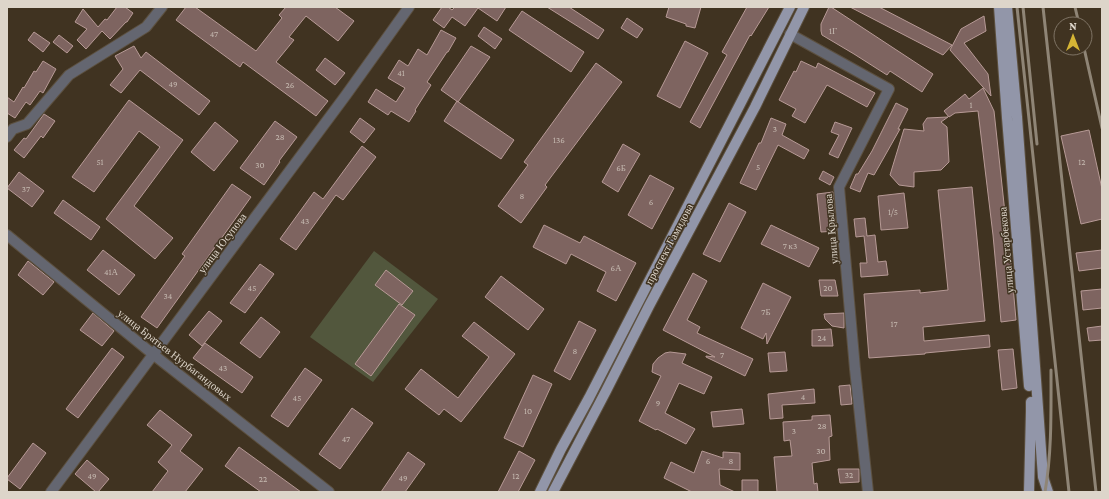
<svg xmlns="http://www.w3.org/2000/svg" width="1109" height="499" font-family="'Crimson Pro',serif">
<rect width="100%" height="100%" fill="#403321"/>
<path fill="#52573d" d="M374,251l64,48 -65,83 -63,-45z"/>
<path fill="#7e6460" stroke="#b79a96" d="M117,7h8l8,6 -6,9h-1l-16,17 -8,-8 -16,18 -9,-9 10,-11 -12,-7 8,-13 15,18 7,-8 2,1z
M186,7h9l61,44 26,-33 -3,-3 7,-8h49l19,14 -16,20 -32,-25 -17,21 5,3 -18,22 52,39 -12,15 -73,-54 -3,5 -64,-47z
M442,7h6l4,3 3,-3h51l-9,14 -19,-13 -13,18 -13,-9 -8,11 -11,-8z
M547,7h22l35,23 -6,9z
M669,7h32l-6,21 -9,-2v-2l-20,-7z
M747,7h22l-18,29 -1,-1 -50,93 -10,-6 37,-67 -5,-3z
M829,7h2l102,67 -11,18 -32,-21 -3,4 -33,-21 -32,-19 -1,-4v-7z
M850,7h29l73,38 -9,10z
M522,11l62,41 -13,20 -62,-42z
M984,16l2,15 -22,12 24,31 3,22 -41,-46 11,-21z
M627,18l16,11 -6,9 -16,-10z
M484,27l18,12 -7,10 -17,-13z
M441,30l15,8 -8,14h-1l-20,30 4,3 -16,25 1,1 -7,11 -18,-11 -3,4 -20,-13 8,-13 20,13 9,-14 -17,-10 11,-18 9,6 10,-17 9,6z
M34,32l16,11 -7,9 -15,-12z
M59,35l14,11 -6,7 -14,-11z
M685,41l23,12 -28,55 -23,-12z
M134,46l7,12 5,-6 64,49 -11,14 -59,-45 -19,23 -11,-8 13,-16 -8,-13z
M471,46l19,11 -32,45 -17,-12z
M325,58l20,15 -10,12 -19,-15z
M43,61l13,8 -13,24 -3,-2 -10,14 -4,-3 -11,16 -8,-5v-16l7,5 9,-15 1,1 10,-17 2,1z
M801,61l15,7 2,-5 57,30 -8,14 -40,-22 -22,38 -13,-7 4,-7 -17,-9 15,-29 2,1z
M596,63l26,19 -77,103 2,2 -26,36 -23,-17 30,-41 -4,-3z
M983,88l11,23 14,130h1l7,79 -15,2 -8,-87 -15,-124 -23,2 -6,4 -5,-6 21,-17 4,5z
M129,100l54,40 -49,66 39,32 -18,21 -49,-40 54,-72 -21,-16 -45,61 -22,-15z
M457,101l57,39 -13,19 -57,-38z
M896,103l12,6 -10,20h2l-26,46 -6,-2 -8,19 -10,-4 6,-14h2l14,-23z
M44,114l11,7 -12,17 -2,-2 -17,22 -10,-8 10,-12 2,1z
M948,117l-7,5 6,5 2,35 -8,8 -27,2v15l-15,-2 -9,-10 14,-46 20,2 -1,-7 4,-6z
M360,118l15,11 -11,14 -14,-11z
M771,118l15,6 -4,11 27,15 -5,9 -26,-14 -22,45 -16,-7 19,-40h2z
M275,121l22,16 -18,24 1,1 -16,23 -24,-17z
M215,122l23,19 -24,30 -23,-19z
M835,122l17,6 -14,30 -9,-4 10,-19 -8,-3z
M1089,130l13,59v30l-21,5 -20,-88z
M623,144l17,10 -22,38 -16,-10z
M362,146l14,11 -33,43 -7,-5 -40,55 -16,-11 34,-47 9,7z
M823,171l11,6 -4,8 -11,-6z
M19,172l25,19 -12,16 -25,-19z
M650,175l24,13 -22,41 -24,-14z
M232,184l19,13 -94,131 -16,-11 44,-61 -3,-2z
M972,187l13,134 -62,6 1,14 65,-6 1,12 -65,6v1l-56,4 -5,-64 56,-4v3l28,-3 -10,-100z
M833,192l3,39 -15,1 -4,-38z
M904,193l4,35 -27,2 -3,-34z
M63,200l37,27 -9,13 -37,-27z
M729,203l17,9 -26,50 -17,-8z
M865,218l2,18 8,-1 3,27 8,-1 2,14 -27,2 -1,-14h7l-3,-27 -8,1 -2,-18z
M544,225l36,18 4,-7 52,27 -20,38 -19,-10 9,-19 -35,-18 -5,10 -33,-17z
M771,225l48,23 -10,19 -48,-23z
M103,250l32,25 -16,20 -32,-25z
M1102,250v18l-23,3 -3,-18z
M28,261l26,21 -11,13 -25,-20z
M260,264l14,10 -29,39 -15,-10z
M386,270l27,21 -11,14 -27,-20z
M693,273l14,8 -20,39 13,7 -3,6 56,26 -8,17 -39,-19v-1l9,1 -52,-27z
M501,276l43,33 -16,21 -43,-33z
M819,280h16l3,16h-17z
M763,283l28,14 -24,47 -1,-11 -3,6 -22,-11z
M1102,289v19l-19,2 -2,-19z
M399,304l16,11 -44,61 -16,-12z
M209,311l13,10 -20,25 -13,-11z
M93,313l21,18 -12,15 -22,-16z
M844,313v15l-12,-2 -7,-7 -1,-5z
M261,317l19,15 -20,26 -20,-15z
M579,321l17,9 -26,50 -16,-9z
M474,322l41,32 -54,68 -17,-13 -5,6 -34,-26 16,-20 37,29 31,-41 -27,-21z
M1102,326v14l-13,1 -2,-13z
M831,329l2,17h-21v-16z
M205,343l48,34 -11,16 -49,-35z
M112,348l12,9 -46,61 -12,-9z
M1013,349l4,39 -15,2 -4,-40z
M670,352l16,2 -4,9 30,14 -8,17 -25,-11 -14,30 30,16 -9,15 -29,-15 -1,1 -17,-9 22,-45 -9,-4 1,-8 5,-6 7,-5z
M785,352l2,19 -17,1 -2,-19z
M305,368l17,12 -34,47 -17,-11z
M533,375l19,9 -29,63 -19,-9z
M850,385l2,19 -11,1 -2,-19z
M814,389l1,14 -33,2 1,13 -13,1 -2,-25z
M352,408l21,15 -33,46 -21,-15z
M742,409l2,15 -31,3 -2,-15z
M160,410l32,25 -12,16 23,18 -18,23h-33l16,-21 -10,-9 14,-17 -25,-20z
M830,415l2,21 -3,1 1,23 -18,3 2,21 3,-1 1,9h-41l-3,-35 18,-1 -2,-16 -6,1 -1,-19 29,-2v-4z
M33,443l13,10 -26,36 -13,-10v-1z
M239,447l62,45h-40l-36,-26z
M519,451l16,9 -17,32h-20z
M702,451l21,7v-6l17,1v17l-21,-1 1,16 15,7h-43l-28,-14 7,-16 23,11z
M408,452l17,12 -20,28h-24z
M87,460l22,19 -11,13h-2l-21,-18z
M838,469h21v13l-19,1z
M742,480h16v12h-16z"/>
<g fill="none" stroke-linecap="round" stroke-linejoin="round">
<defs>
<path id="minor" d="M790,34l99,55 -50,98 16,182 13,123
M7,137l6,-8 14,-5 42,-49 77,-48 16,-20
M7,235l147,120 175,137
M51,492l295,-397 63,-88"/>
<path id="major" d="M999,7l8,111 22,268
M1007,7l10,110 26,360 5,15
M540,492l21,-43 28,-51 201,-391
M553,492l53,-101 43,-85 106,-199 49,-100
M1029,492l2,-81v-9"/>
</defs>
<use href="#minor" stroke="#5c503f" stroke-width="12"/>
<use href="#major" stroke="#5c503f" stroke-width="12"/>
<use href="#minor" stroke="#646670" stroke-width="10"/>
<use href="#major" stroke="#9296a9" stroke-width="10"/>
<path stroke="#8f8576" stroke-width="3" d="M1017,7l52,485
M1023,7l14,137
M1043,7l53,485
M1075,7l4,17
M1084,48l18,80
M1045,492c7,-40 6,-82 6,-122"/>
</g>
<g text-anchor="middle" stroke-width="3" stroke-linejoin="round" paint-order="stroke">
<g font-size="9" fill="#c5b9b0">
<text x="833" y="34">1Г</text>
<text x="214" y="37">47</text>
<text x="401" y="76">41</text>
<text x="173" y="87">49</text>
<text x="290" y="88">26</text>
<text x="971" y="108">1</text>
<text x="775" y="132">3</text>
<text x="280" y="140">28</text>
<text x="559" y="143">136</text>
<text x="100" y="165">51</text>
<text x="1082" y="165">12</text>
<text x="260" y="168">30</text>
<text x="758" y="170">5</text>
<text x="621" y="171">6Б</text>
<text x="26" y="192">37</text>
<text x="522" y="199">8</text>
<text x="651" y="205">6</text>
<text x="893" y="215">1/5</text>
<text x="305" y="224">43</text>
<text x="790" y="249">7 к3</text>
<text x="616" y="271">6А</text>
<text x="111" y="275">41А</text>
<text x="252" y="291">45</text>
<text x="828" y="291">20</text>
<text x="168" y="299">34</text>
<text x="766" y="315">7Б</text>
<text x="894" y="327">17</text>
<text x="822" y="341">24</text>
<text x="575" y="354">8</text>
<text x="722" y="358">7</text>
<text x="223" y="371">43</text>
<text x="803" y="400">4</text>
<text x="297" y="401">45</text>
<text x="658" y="406">9</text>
<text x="528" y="414">10</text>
<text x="822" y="429">28</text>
<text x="794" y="434">3</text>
<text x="346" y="442">47</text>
<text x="821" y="454">30</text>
<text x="708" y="464">6</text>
<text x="731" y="464">8</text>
<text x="849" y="478">32</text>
<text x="92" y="479">49</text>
<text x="516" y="479">12</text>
<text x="403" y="481">49</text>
<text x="263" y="482">22</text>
</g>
<g font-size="11" fill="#ddd5ca" stroke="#403321">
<text transform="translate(831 229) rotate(-95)" y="4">улица Крылова</text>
<text transform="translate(222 243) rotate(-53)" y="4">улица Юсупова</text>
<text transform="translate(669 244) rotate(-62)" y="4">проспект Гамидова</text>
<text transform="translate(1006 250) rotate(-95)" y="4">улица Устарбекова</text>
<text transform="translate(175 355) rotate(38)" y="4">улица Братьев Нурбагандовых</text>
</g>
</g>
<rect width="1109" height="499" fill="none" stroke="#ddd5ca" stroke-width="16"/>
<g transform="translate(1073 36)"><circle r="19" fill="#403321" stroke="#7f7465"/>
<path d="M0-3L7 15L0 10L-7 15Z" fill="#d5b535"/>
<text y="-6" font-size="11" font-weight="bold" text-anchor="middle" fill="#ddd5ca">N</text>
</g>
</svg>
